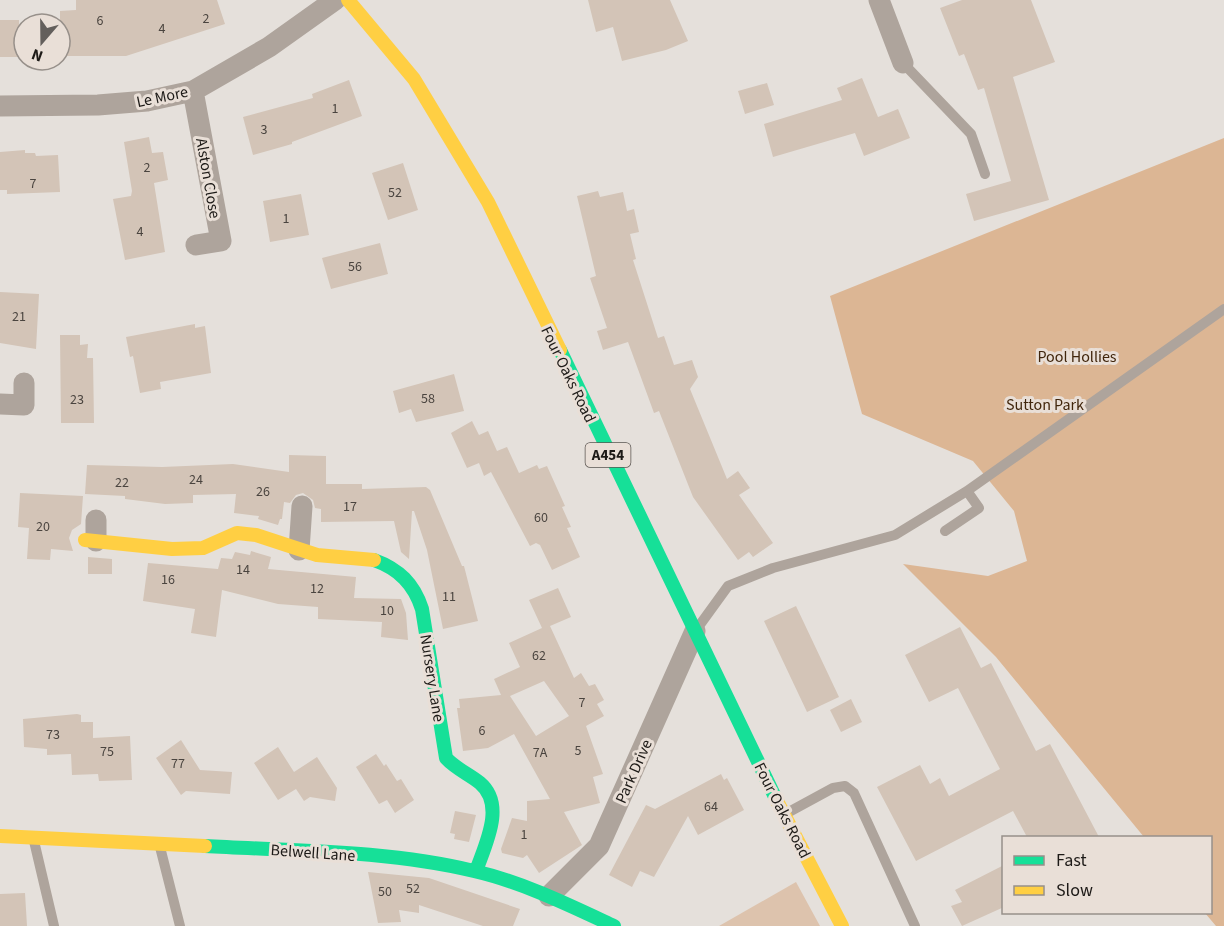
<svg xmlns="http://www.w3.org/2000/svg" width="1224" height="926" font-family="'Source Sans 3',sans-serif">
<rect width="100%" height="100%" fill="#e5e0db"/>
<path fill="#ddc3ad" d="M796,882l24,44h-101z"/>
<path fill="#dcb694" d="M1224,138v788h-8l-11,-13 5,-1v-74l-66,-1 -148,-180 -93,-93 85,12 39,-15 -13,-50 -41,-50 -111,-47 -32,-118z"/>
<path fill="#d3c4b7" fill-rule="evenodd" d="M76,0h141l8,24 -99,32h-66v-45l16,-1z
M588,0h82l18,41 -22,9 -44,11 -9,-34 -17,5z
M962,0h69l24,62 -42,15 36,123 -75,21 -8,-27 45,-13 -27,-93 -6,2 -14,-36 -5,2 -19,-48z
M0,20h19v37h-19z
M862,78l16,39 20,-8 12,29 -46,18 -9,-23 -82,24 -9,-33 78,-24 -5,-12z
M349,80l13,36 -70,26v2l-39,11 -10,-38 70,-19 -1,-4z
M767,83l7,22 -29,9 -7,-23z
M149,137l3,16 11,-1 5,28 -14,3 11,69 -40,8 -12,-61 18,-3 1,-5 -8,-49z
M25,150v3h10l1,3 22,-1 2,37 -53,2v-4h-7v-38z
M403,163l15,47 -30,10 -16,-47z
M598,191l2,6 23,-5 4,19 7,-2 5,23 -9,2 6,25 -3,1 25,78 6,-2 10,29 18,-5 6,17 -8,12 37,90 11,-8 12,17 -11,7 34,48 -20,14 -4,-5 -11,8 -45,-63 -34,-86 -5,2 -26,-71 -25,8 -6,-19 10,-3 -17,-50 6,-2 -19,-80z
M301,194l8,41 -39,7 -7,-41z
M380,243l8,31 -57,15 -9,-31z
M0,292l39,2 -3,55 -36,-6z
M195,324v4l10,-2 6,47 -51,9 1,7 -21,4 -7,-37 -3,1 -4,-20z
M60,335h20v10l8,-1 -1,14h6l1,65h-33z
M454,374l10,37 -48,11 -5,-13 -12,4 -6,-22z
M472,421l7,14 9,-4 9,20 10,-4 12,26 18,-8 2,4 8,-3 18,40 -3,1 9,20 -4,1 13,29 -28,13 -12,-25 -4,-2 -6,3 -39,-74 -7,4 -5,-13 -12,5 -16,-35z
M289,455l37,1v28h36v5l64,-2 4,3 32,76h2l14,55 -35,8 -16,-79 -13,-39h-2l-3,48 -8,-7 -7,-31 -73,1v-13l-6,-1 -2,-8 -10,-7 -7,2 -6,8 -6,-1 -2,17h-2l-2,6 -20,-6 1,-3 -25,-3 2,-19 -43,1v8l-28,1 -40,-5v-3l-40,-2 2,-29 75,2 71,-3 56,8z
M20,493l63,3 -2,28 -9,6 -3,8 4,13 -22,-2 -1,11 -23,-1 2,-31 -11,-1z
M251,551l20,6 -3,12 88,8 -2,21 47,1 5,14 2,27 -27,-3 1,-15 -64,-3v-12l-40,-3 -56,-14 -6,47 -25,-4 4,-24 -52,-8 5,-38 70,6 3,-11 11,1 3,-7 15,3z
M88,557l24,2v15h-24z
M558,588l13,29 -21,9 24,52 7,-5 8,13 6,-2 9,16 -7,4 7,12 -18,10 17,48 -10,3 7,26 -36,9 18,33 -43,28 -12,-18 -4,3 -21,-5 -1,-4 11,-31 15,3v-20l23,-2 -36,-65 -26,14 -25,3 -6,-43h3l-1,-9 42,-4 -7,-16 26,-12 -11,-24 33,-15 -13,-28zM544,681l25,35 -33,20 -26,-40z
M796,606l43,91 -32,15 -43,-91z
M960,627l21,41 10,-5 45,88 14,-7 49,93h-72l-14,-26 -97,50 -39,-74 43,-22 10,19 10,-6 9,18 51,-27 -42,-81 -29,14 -24,-47z
M851,699l11,23 -21,10 -11,-22z
M77,714l4,1v7h12v16l37,-2 2,44 -33,1 -1,-7 -26,1 -1,-21 -24,1v-6l-23,-2 -1,-28z
M181,740l19,30 32,2 -2,22 -44,-3 -5,4 -25,-37z
M278,747l16,25 23,-15 20,31 -2,13 -25,-4 -6,4 -8,-12 -18,11 -24,-37z
M376,754l8,12 2,-2 11,17 4,-2 13,21 -19,13 -8,-13 -8,4 -23,-37z
M721,774l3,6 3,-2 17,32 -46,25 -10,-19 -34,61 -14,-6 -8,16 -23,-12 37,-70 9,4z
M455,811l21,4 -7,27 -15,-3 1,-5 -5,-1z
M1004,865v42l-42,19 -11,-20 11,-4 -7,-12z
M368,872l61,6 91,31 -7,17h-30l-64,-21v8l-20,-3 2,12 -23,1z
M25,893l2,33h-27v-32z"/>
<g fill="none" stroke-linecap="round" stroke-linejoin="round">
<path stroke="#aea49c" stroke-width="10" d="M903,63l68,71 14,40
M945,531l34,-23 -12,-17
M699,626l29,-40 45,-18 122,-33 72,-44 257,-182
M787,813l46,-25 12,-2 9,7 61,133
M34,841l20,85
M160,847l20,79"/>
<path stroke="#aea49c" stroke-width="21" d="M879,0l24,63
M193,91l28,150 -25,4
M0,106l98,-1 49,-4 46,-10 76,-44 66,-47
M0,404l24,1v-22
M96,541v-21
M299,550l3,-44
M549,896l50,-50 96,-215"/>
<path stroke="#16e098" stroke-width="14" d="M560,350l216,449
M374,560c25,9 40,24 48,49l24,149c10,11 23,16 34,25 26,22 5,62 -4,88
M205,846c89,5 182,4 269,25 48,11 95,34 140,55"/>
<path stroke="#ffcf43" stroke-width="14" d="M348,0l66,79 74,123 72,148
M85,540l87,9 31,-1 34,-15 19,2 61,20 57,5
M776,799l66,127
M0,836l205,10"/>
</g>
<g text-anchor="middle" stroke-width="6" stroke-linejoin="round" paint-order="stroke">
<g font-size="14" fill="#4a443f">
<text x="206" y="23">2</text>
<text x="100" y="25">6</text>
<text x="162" y="33">4</text>
<text x="335" y="113">1</text>
<text x="264" y="134">3</text>
<text x="147" y="172">2</text>
<text x="33" y="188">7</text>
<text x="395" y="197">52</text>
<text x="286" y="223">1</text>
<text x="140" y="236">4</text>
<text x="355" y="271">56</text>
<text x="19" y="321">21</text>
<text x="428" y="403">58</text>
<text x="77" y="404">23</text>
<text x="196" y="484">24</text>
<text x="122" y="487">22</text>
<text x="263" y="496">26</text>
<text x="350" y="511">17</text>
<text x="541" y="522">60</text>
<text x="43" y="531">20</text>
<text x="243" y="574">14</text>
<text x="168" y="584">16</text>
<text x="317" y="593">12</text>
<text x="449" y="601">11</text>
<text x="387" y="615">10</text>
<text x="539" y="660">62</text>
<text x="582" y="707">7</text>
<text x="482" y="735">6</text>
<text x="53" y="739">73</text>
<text x="578" y="755">5</text>
<text x="107" y="756">75</text>
<text x="540" y="757">7A</text>
<text x="178" y="768">77</text>
<text x="711" y="811">64</text>
<text x="524" y="839">1</text>
<text x="413" y="893">52</text>
<text x="385" y="896">50</text>
</g>
<rect fill="#e9dfd7" stroke="#5a5551" stroke-width="1.5" x="585.5" y="443" width="45" height="24" rx="4.5"/>
<g font-size="15" font-weight="bold" fill="#1d1a17">
<text x="608" y="460">A454</text>
</g>
<g font-size="16" fill="#1d1a17" stroke="#e9dfd7">
<text transform="translate(162 96) rotate(-12)" y="6">Le More</text>
<text transform="translate(209 178) rotate(80)" y="6">Alston Close</text>
<text transform="translate(569 374) rotate(64)" y="6">Four Oaks Road</text>
<text transform="translate(433 678) rotate(81)" y="6">Nursery Lane</text>
<text transform="translate(633 771) rotate(-66)" y="6">Park Drive</text>
<text transform="translate(783 810) rotate(63)" y="6">Four Oaks Road</text>
<text transform="translate(313 852) rotate(4)" y="6">Belwell Lane</text>
</g>
<g font-size="16" fill="#41260c" stroke="#e9dfd7">
<text x="1077" y="362">Pool Hollies</text>
<text x="1045" y="410">Sutton Park</text>
</g>
</g>
<rect x="1002" y="836" width="210" height="78" fill="#e9dfd7" stroke="#97908a" stroke-width="1.5"/>
<rect x="1014" y="856" width="30" height="9" fill="#16e098" stroke="#97908a" stroke-width="1.5"/>
<text x="1056" y="866" font-size="18" fill="#1d1a17">Fast</text>
<rect x="1014" y="886" width="30" height="9" fill="#ffcf43" stroke="#97908a" stroke-width="1.5"/>
<text x="1056" y="896" font-size="18" fill="#1d1a17">Slow</text>
<g transform="translate(42 42) rotate(200)"><circle r="28" fill="#e9dfd7" stroke="#97908a" stroke-width="1.5"/>
<path d="M0-4.5L10 22L0 15L-10 22Z" fill="#635f5c"/>
<text y="-9" font-size="16" font-weight="bold" text-anchor="middle" fill="#1d1a17">N</text>
</g>
</svg>
